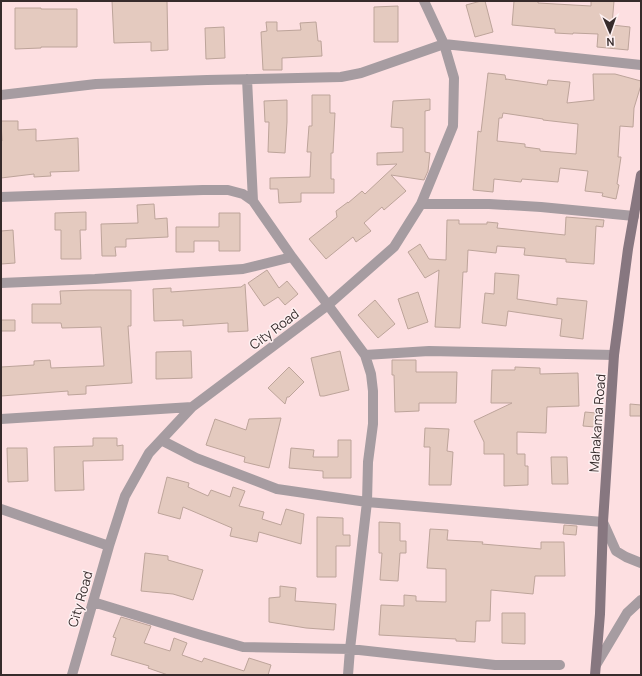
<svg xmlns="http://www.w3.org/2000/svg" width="642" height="676" font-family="Manrope,sans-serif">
<rect width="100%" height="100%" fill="#fddfe1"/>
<path fill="#e4cabf" stroke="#bda49a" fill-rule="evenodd" d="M112,1h55l1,49 -17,1v-9l-37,1z
M481,1h4l8,31 -18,5 -9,-32z
M514,1h24v2l53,3v-5h23l-2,24 18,2 -2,23 -31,-3 1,-13 -25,-1v1l-18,-1v-4l-43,-4z
M398,6v36h-24v-35z
M15,8h26v1h36v38h-36v1l-26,1z
M266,22h11v9l24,-1 -1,-7 16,-1 2,19h3l1,15 -40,2v12h-19l-2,-38 6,-1z
M224,27l1,31 -19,1 -1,-31z
M488,73l17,2 1,5v-1l41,6 1,-5 22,2 -3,21 27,-3 -1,-26h22l26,7v4l-7,23 -1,19 -13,-1 -2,31h3l-4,27 2,1 -3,14 -14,-3 1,-3 -18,-2 3,-20 -28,-3 -2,14 -36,-3 -1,3 -27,-3 -1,13 -20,-2 5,-59 3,1zM503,113l40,6v1l35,4 -2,30 -36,-3v-2l-15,-2v-3l-28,-3 2,-23h3z
M312,95h18v18h5l-2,40h-2v26h3v14h-33v9l-22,1 -1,-14h-8v-11l40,-1 1,-25h-4l2,-26h3z
M430,99v11l-5,1v41l5,1 -2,18 -4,9 -33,-5 15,16 -22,19 -2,-3 -18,16 7,8 -15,11 -3,-5 -27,22 -17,-20 28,-22 -1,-6 12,-9v1l14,-12 3,3 32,-30 -20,1v-12l26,-1v-24l-12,-1 2,-26z
M287,100v22l-2,31 -17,-1 1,-30h-4l-1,-21z
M1,121h17v9l18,-1v12l42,-3 1,33 -29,1 1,4 -17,1v-3l-33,4v-37h1z
M154,204l1,15 12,-1 1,19 -42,2v8h-11l1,9h-14l-1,-32 37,-1 -1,-18z
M86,212v18h-6l1,29h-20v-29h-6v-17z
M219,213h21v38h-21v-10h-25v11h-18v-25h43z
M566,217l38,3 -1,7 -7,-1 -2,38 -28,-2v-3l-42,-4 1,-7 -28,-2 -1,7 -28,-3 -1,22h-4l-3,56 -25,-1 4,-57 -14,8 -17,-26 12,-8 9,15 17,1 1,-40h12v4h28v-2l11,1 -1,5 68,7z
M13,230l2,33 -14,1v-33z
M267,270l12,18 8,-7 11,13 -13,11 -7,-8 -14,9 -16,-23z
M495,273l24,2 -2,24 40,6v-7l30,3 -4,38 -23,-3 2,-17 -54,-8 -2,15 -24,-3 3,-30 9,1z
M245,284l3,47 -20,1v-9l-45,3v-6l-29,1 -1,-32 18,-1v4l70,-5z
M90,290h41v36h-3l4,57 -46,3v8l-18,1v-4l-67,5v-29l33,-2v-4l16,-1 1,8 53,-2 -3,-39 -39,1 -1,-5h-29v-19h29l-1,-13z
M418,292l10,30 -20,7 -10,-30z
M375,300l20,24 -17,14 -20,-23z
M1,320h14v11h-14z
M191,351l1,27 -36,1v-27z
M340,351l9,39 -25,6h-4l-9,-38z
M392,360h24v12h41l-1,31h-37v8l-24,1 -1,-37h-2z
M289,367l15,15 -15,15h-2l-2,7 -17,-16z
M515,367l25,1v6l38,-1 1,33 -32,1 -1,26 -29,-1v22h8v12h3v19l-24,1v-32h-20v-12l-10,-21 38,-18h-21l1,-33h23z
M630,404l11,1v11h-11z
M585,412l11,1 -1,14 -12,-1z
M281,418l-12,50 -25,-6 1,-5 -39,-12 9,-26 31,11 3,-11z
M425,428l24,1 -2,22 6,1 -2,33h-22l1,-38h-6z
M93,438h24v8l6,-1v15l-40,1 1,29 -29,1 -1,-44 39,-1z
M338,440h13v38h-28v-7l-34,-3 2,-20 23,2 -1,7h25z
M7,448h20l1,33 -20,1z
M551,457h16l1,27h-16z
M167,477l22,6 -1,4 20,9 3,-6 19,7 3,-10 12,4 -6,15 25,6 -2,7 19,6 5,-16 18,5 -3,30 -42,-12 -2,10 -27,-6 2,-8 -49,-21 -3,12 -22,-6z
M317,517l26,1v17h7v11h-14v31h-19z
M379,522l21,1v18h6v12h-6l-2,28 -18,-1 2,-27h-3z
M564,525l13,1 -1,9 -13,-1z
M430,529l18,1 -1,10 36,2 -1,2 59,5v-7h23l1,34h-30l-2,18 -42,-4 -1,31h-14l-1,21 -19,-1v-2l-77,-4 2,-30 23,1v-11l12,1v5l30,1v-33l-19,-1z
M145,553l23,3v4l35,10 -10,30 -20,-6 -32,-3z
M280,586l16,2 -1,13 41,3 -2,26 -28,-2 -37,-6v-24l11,-1z
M502,613h23v31l-23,-1z
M121,617l30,9 -7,17 26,8 4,-13 13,5 -5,12 20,7 2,-4 40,13 5,-13 22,7 -3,10h-100l-20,-7 1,-2 -38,-11 5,-17 -3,-1z"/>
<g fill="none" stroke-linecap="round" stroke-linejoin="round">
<path stroke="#a69ca1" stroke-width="10" d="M247,79l6,122
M1,95l95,-11 111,-4 134,-3 20,-4 83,-29 197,21
M1,197l202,-7h25l15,4 10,7 39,56 36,48 37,50 6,19 2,17v33l-5,38 -1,40 -17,147 -2,26
M421,204h68l52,3 93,9
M1,283l94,-4 148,-10 49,-12
M365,355l64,-4 185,4
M1,419l191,-12
M161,440l35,18 81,31 90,13 236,20 13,29 10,6 15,6
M1,509l108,37
M93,602l108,33 42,12 107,2 145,16h65
M596,665l31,-52 14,-13
M72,675l37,-129 16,-50 24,-43 43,-46 136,-102 66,-58 27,-43 32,-78 1,-48 -10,-34 -20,-43"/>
<path stroke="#877780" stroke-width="10" d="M595,675l5,-61 3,-92 11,-167 14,-106 13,-74"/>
</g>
<g text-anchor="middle" stroke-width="3" stroke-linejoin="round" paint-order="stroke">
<g font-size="13" fill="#362b2b" stroke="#fef1f2">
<text transform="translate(274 329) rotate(-37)" y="5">City Road</text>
<text transform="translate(597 423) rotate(-86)" y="5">Mahakama Road</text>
<text transform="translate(80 599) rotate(-74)" y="5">City Road</text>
</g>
</g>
<rect width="642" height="676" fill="none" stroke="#362b2b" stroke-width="4"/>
<g transform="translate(610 32) rotate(178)" stroke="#fef1f2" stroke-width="3" paint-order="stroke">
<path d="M0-3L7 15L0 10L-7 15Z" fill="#362b2b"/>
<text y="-6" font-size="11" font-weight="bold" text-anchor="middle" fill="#362b2b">N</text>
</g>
</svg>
